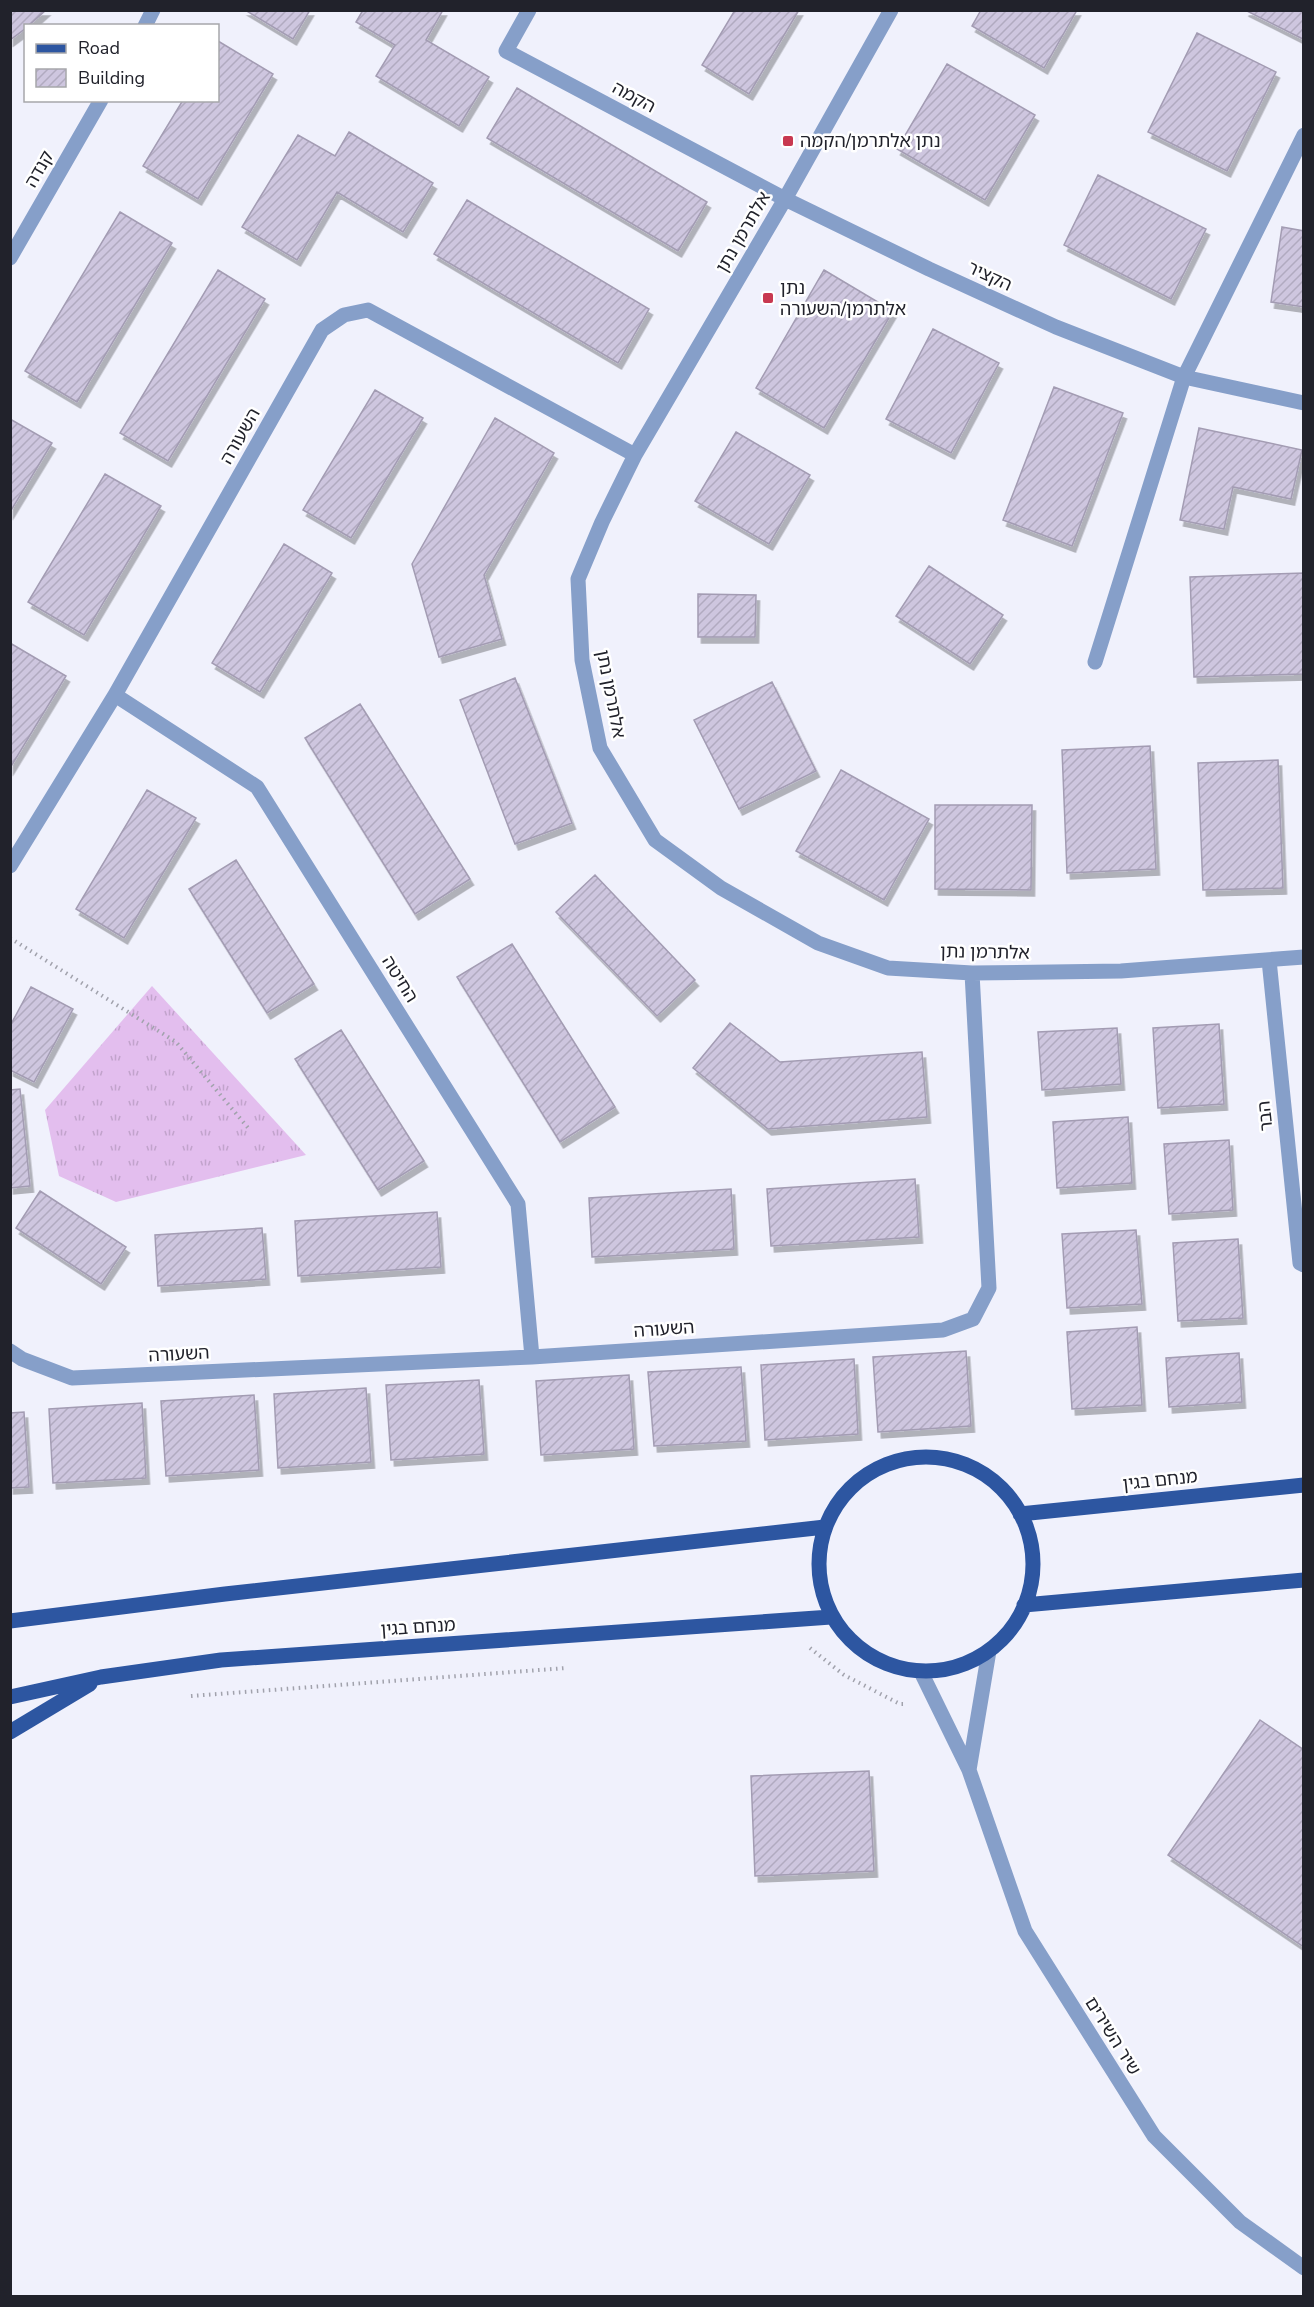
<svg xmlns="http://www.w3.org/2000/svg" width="1314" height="2307" font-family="'Nunito Sans','Noto Sans Hebrew',sans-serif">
<defs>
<pattern id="grass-tufts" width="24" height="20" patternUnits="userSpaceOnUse" patternTransform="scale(1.5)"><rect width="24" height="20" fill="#e3beee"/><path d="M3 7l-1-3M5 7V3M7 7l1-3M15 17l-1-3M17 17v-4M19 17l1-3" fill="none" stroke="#c2a3cc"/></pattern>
<pattern id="building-hatch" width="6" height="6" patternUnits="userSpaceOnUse" patternTransform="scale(1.5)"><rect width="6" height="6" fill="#cec6df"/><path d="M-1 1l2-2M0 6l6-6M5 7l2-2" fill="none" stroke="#b1aac0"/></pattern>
<filter id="shadow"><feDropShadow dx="3.5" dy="6" stdDeviation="0" flood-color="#0004"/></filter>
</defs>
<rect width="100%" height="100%" fill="#f0f1fc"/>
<path fill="url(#grass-tufts)" d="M152,986l154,169 -190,47 -57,-26 -14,-66z"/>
<path fill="url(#building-hatch)" stroke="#a39cb3" stroke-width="1.5" filter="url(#shadow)" d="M10,10h36l-18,16h-2v2l-16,12z
M245,10h65l-17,29z
M363,10h80l-17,30 63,37 -30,49 -83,-50 19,-31 -39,-23z
M735,10h64l-50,84 -47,-29z
M981,10h96l-33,58 -72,-42z
M1245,10h59v28l-1,1z
M1197,33l79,39 -49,99 -79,-39z
M218,41l55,33 -75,125 -55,-33 40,-66h35z
M947,64l88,51 -50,85 -88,-51z
M517,88l190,114 -29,49 -191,-113z
M349,132l84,51 -30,49 -66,-40 -40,68 -55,-33 56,-92 37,21z
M1098,175l108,54 -35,70 -107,-54z
M467,200l182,109 -31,54 -184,-109z
M120,212l52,31 -95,159 -52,-31z
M1282,227l22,4v76l-33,-5z
M218,270l47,29 -97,162 -48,-28z
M824,270l69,41 -69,117 -68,-40z
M933,329l66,34 -48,90 -65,-34z
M1054,387l69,26 -51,133 -69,-26z
M375,390l48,28 -72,120 -48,-28z
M495,418l59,35 -70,122 18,64 -63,18 -27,-93z
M10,419l42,24 -42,69z
M1199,428l103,22 -11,49 -58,-12 -9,42 -44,-9z
M736,432l74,43 -41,69 -74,-43z
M105,474l56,32 -77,129 -56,-33z
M284,544l48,29 -72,119 -48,-29z
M929,566l74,49 -33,49 -74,-48z
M1304,573v101l-110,3 -4,-100z
M698,594l58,1 -1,42h-57z
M10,643l56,33 -56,92z
M515,678l57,145 -57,21 -55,-144z
M772,682l44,89 -77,38 -45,-89z
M360,704l110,175 -55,35 -110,-176z
M1150,746l6,123 -89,4 -5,-123z
M1278,760l5,128 -80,2 -5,-127z
M841,770l88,49 -45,81 -88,-49z
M147,790l49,28 -72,120 -48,-29z
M935,805h97l-1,85 -96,-1z
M236,860l78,124 -47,29 -78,-124z
M595,875l100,105 -38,36 -101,-104z
M512,944l103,163 -55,35 -103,-165z
M31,987l42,22 -39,73 -24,-12v-44z
M730,1023l50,39 142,-10 5,65 -159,12 -75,-61z
M1219,1024l5,80 -66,4 -5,-80z
M1117,1028l4,56 -79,6 -4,-58z
M341,1030l83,131 -46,29 -83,-131z
M20,1089l10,97 -20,2v-98z
M1128,1117l4,66 -75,5 -4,-66z
M1229,1140l4,70 -64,4 -5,-70z
M915,1179l4,58 -148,9 -4,-57z
M731,1189l3,60 -142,8 -3,-59z
M40,1191l86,56 -25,37 -85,-56z
M437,1212l4,55 -143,9 -3,-55z
M262,1228l4,51 -108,7 -3,-51z
M1136,1230l6,74 -75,4 -5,-74z
M1238,1239l5,79 -65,3 -5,-78z
M1137,1327l5,78 -70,4 -5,-77z
M966,1351l5,75 -93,6 -5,-75z
M1239,1353l3,49 -73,5 -3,-49z
M854,1359l4,75 -93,6 -4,-75z
M741,1367l5,74 -92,5 -6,-74z
M629,1375l5,74 -93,6 -5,-74z
M479,1380l5,74 -93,6 -5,-75z
M366,1388l5,74 -93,6 -4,-74z
M254,1395l5,75 -93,6 -5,-75z
M142,1403l4,75 -93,5 -4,-74z
M24,1412l5,75 -19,1v-75z
M1260,1720l44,30v197l-136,-92z
M869,1771l5,100 -119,5 -4,-100z"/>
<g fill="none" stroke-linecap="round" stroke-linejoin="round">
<path stroke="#a1a2ac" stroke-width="4" stroke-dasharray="1.5 4.5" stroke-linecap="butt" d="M10,938l166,104 73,87
M810,1648l34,27 56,29h6
M191,1696l375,-28"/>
<path stroke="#869fc9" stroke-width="15" d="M529,10l-23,41 279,148 144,70 127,58 128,50 120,26
M891,10l-106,189 -150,256 -33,67 -24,57 4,81 18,88 55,92 66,48 97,55 70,25 84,5 149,-2 183,-14
M145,26l8,-16
M10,258l91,-158
M1095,662l89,-285 120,-242
M115,695l142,92 261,417 14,153
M10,866l105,-171 207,-365 22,-15 24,-5 267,145
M1269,960l31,303 4,2
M10,1351l12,8 50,19 460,-21 411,-27 30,-11 16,-31 -17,-315
M921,1672l48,98 56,161 129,205 86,86 64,46
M969,1770l20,-119"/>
<path stroke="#2d56a1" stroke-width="15" d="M819 1564a107 107 0 1 1 214 0a107 107 0 1 1-214 0Z
M1020,1514l284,-29
M1024,1605l280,-25
M10,1621l215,-27 600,-67
M10,1697l91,-20 120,-17 610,-43
M10,1732l80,-48"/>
</g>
<g fill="#c83850" stroke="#fff" stroke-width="2">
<rect x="782" y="135" width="12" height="12" rx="3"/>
<rect x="762" y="292" width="12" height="12" rx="3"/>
</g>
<g text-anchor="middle" stroke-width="5" stroke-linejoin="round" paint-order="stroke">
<g font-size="18" fill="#21222b" stroke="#fff">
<text transform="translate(634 97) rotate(28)" y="6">הקמה</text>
<text transform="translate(39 169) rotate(-60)" y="6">קנדה</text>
<text transform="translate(743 232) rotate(-60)" y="6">אלתרמן נתן</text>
<text transform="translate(990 276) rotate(25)" y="6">הקציר</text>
<text transform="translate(240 436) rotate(-60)" y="6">השעורה</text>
<text transform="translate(611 694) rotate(79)" y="6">אלתרמן נתן</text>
<text transform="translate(985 952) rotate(1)" y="6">אלתרמן נתן</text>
<text transform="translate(400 979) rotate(58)" y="6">החיטה</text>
<text transform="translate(1265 1116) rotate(-96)" y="6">הבר</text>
<text transform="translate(664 1329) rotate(-4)" y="6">השעורה</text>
<text transform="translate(179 1354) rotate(-3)" y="6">השעורה</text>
<text transform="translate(1160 1480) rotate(-6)" y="6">מנחם בגין</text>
<text transform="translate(418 1627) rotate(-4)" y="6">מנחם בגין</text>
<text transform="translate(1113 2036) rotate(58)" y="6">שיר השירים</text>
</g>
<g font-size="18" fill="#21222b" stroke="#fff" text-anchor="start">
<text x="800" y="147">נתן אלתרמן/הקמה</text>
<text x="780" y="294">נתן<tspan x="780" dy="21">אלתרמן/השעורה</tspan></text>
</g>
</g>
<rect width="1314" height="2307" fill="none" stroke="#21222b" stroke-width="24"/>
<rect x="24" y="24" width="195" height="78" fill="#ffffff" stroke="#a6a7aa" stroke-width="1.5"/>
<rect x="36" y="44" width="30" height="9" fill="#2d56a1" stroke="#a6a7aa" stroke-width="1.5"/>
<text x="78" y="54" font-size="18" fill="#21222b">Road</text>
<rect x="36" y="69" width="30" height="18" fill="url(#building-hatch)" stroke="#a6a7aa" stroke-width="1.5"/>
<text x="78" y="84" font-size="18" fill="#21222b">Building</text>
</svg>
